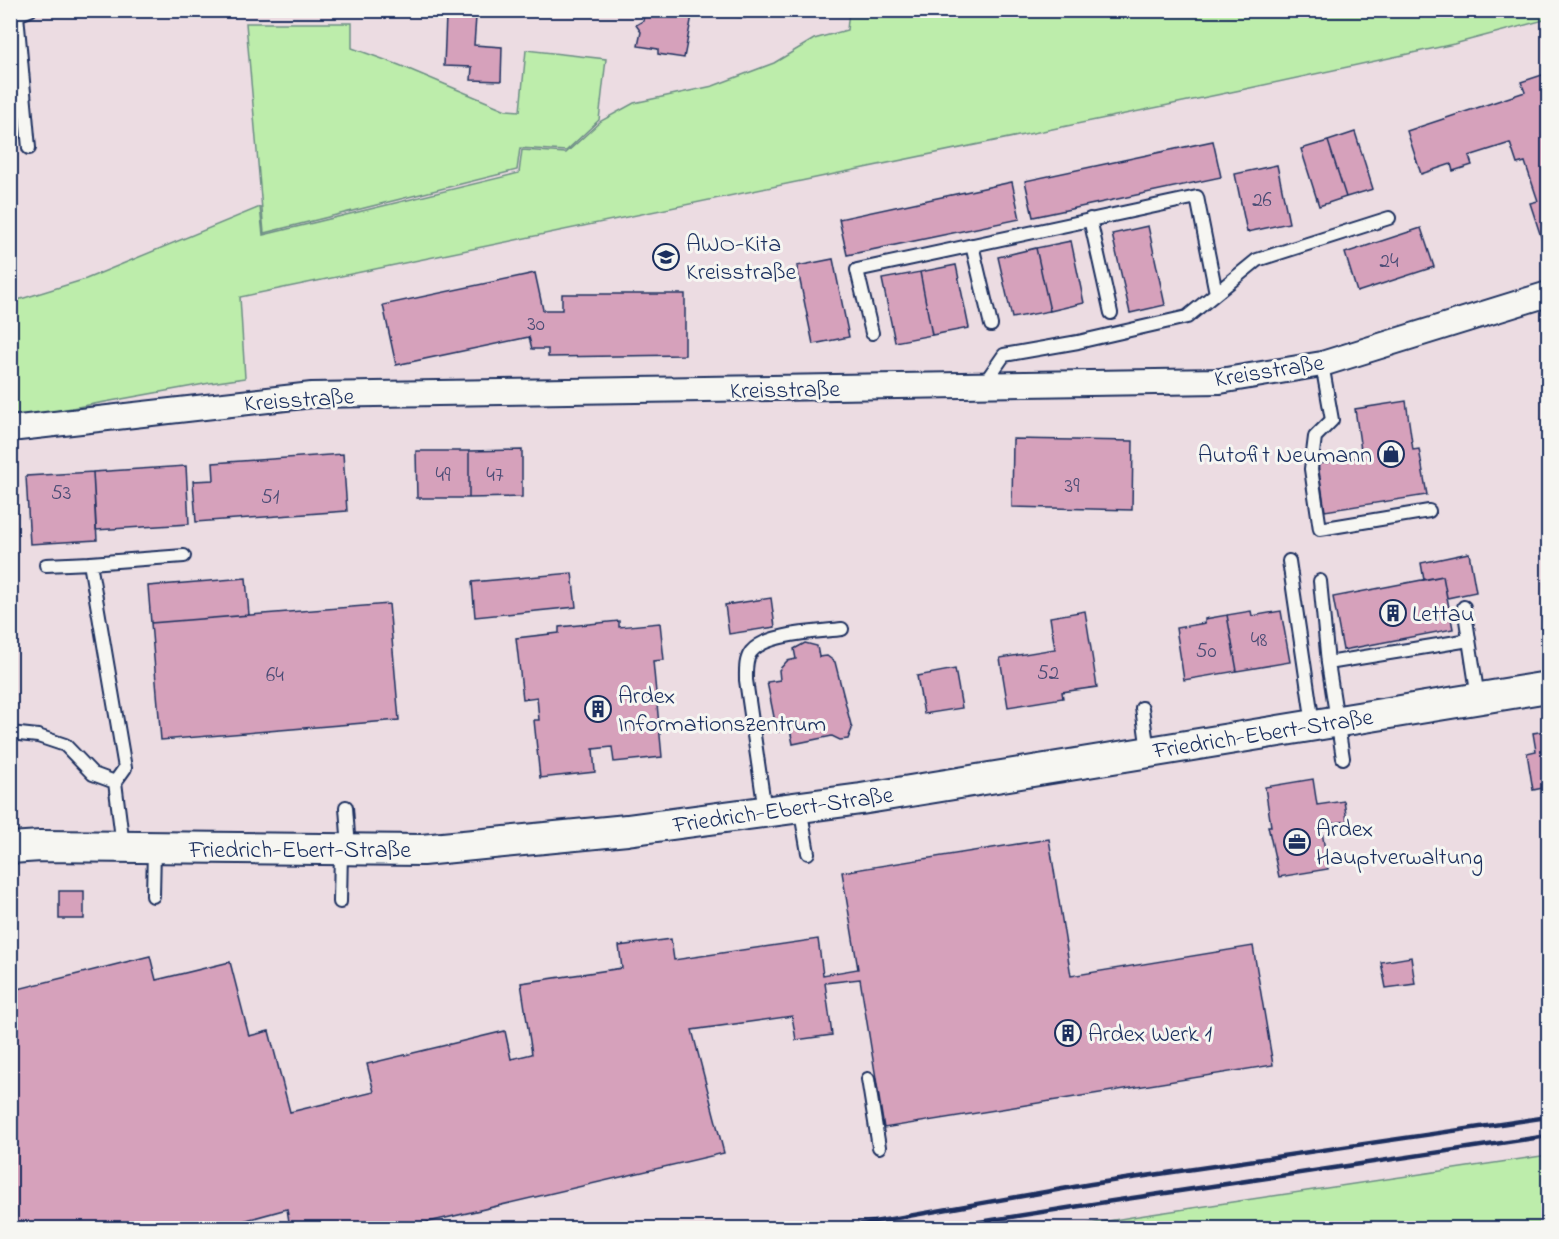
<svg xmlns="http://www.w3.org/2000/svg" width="1559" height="1239" font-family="'Indie Flower',sans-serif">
<rect width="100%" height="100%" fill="#ecdce2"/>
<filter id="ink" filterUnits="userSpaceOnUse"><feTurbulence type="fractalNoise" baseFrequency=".0167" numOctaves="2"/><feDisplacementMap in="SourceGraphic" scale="12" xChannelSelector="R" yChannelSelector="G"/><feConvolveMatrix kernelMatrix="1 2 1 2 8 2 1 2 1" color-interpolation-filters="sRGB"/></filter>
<g filter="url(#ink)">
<path fill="#bdedab" stroke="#6c8e84" stroke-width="1.5" d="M849,11h699v8l-94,25 -218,47 -996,206 5,81 -35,5 -199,36v-117l75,-23 174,-72 3,28 256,-62 3,-23 44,3 35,-32 33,-18 79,-17 61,-23 40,-24 33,-9z
M246,23h106v25l47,17 107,45 14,1 6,-61 80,9 -7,61 -33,31 -46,-3 -3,22 -253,63z
M1548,1155v73h-481l65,-11z"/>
<path fill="#d6a1bb" stroke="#1b2f5e" stroke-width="1.5" d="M450,10h26v7h-26z
M645,10h48l-9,48 -26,-4v-5l-20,-3 3,-14 -5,-7 7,-4z
M714,10h32l-1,8 -32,-5z
M446,16l30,1 -2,28 28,2 -1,34 -30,-1 1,-13 -28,-1z
M1548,73v181l-1,1 -17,-52 8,-2 -13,-39 -8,2 -7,-21 -41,13 3,9 -19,6 -2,-7 -30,10 -14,-43 118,-39 -4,-10z
M1355,132l18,57 -27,8 -18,-56z
M1213,141l8,36 -188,40 -8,-36z
M1328,141l18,56 -27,9 -18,-57z
M1277,165l12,58 -42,9 -12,-58z
M1012,182l8,37 -173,36 -8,-36z
M1148,226l17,79 -35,8 -18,-79z
M1421,228l13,39 -77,25 -12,-39z
M1071,241l13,62 -34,8 -14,-63z
M1036,248l14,63 -38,7 -14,-61z
M833,259l16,78 -36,7 -16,-78z
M956,265l13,63 -37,7 -12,-63z
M920,272l12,63 -37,7 -13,-63z
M535,273l8,37h19v-16h123v61l-137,2v-8h-16l-3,-12 -133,28 -13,-60z
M1406,401l7,49 6,-1 8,46 -102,16 -7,-47 44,-7 -7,-48z
M1013,439l120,2 -1,69 -120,-3z
M522,450v47l-53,1v-47z
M416,451h53v47h-52z
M343,454l4,57 -151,11 -3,-41 21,-1 -1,-17z
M186,466l3,58 -93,6 -3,-58z
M93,472l4,68 -67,4 -4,-68z
M1469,553l7,39 -29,6 -4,-22 -19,4 -3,-17z
M572,573l4,34 -101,10 -3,-35z
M1443,576l10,53 -110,21 -10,-53z
M246,578l3,37 -98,8 -3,-37z
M771,598l4,29 -46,7 -4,-29z
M389,604l10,116 -238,20 -10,-117z
M1085,611l12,76 -35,5 1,6 -55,9 -8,-49 55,-9 -5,-32z
M1251,611l1,5 29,-5 9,51 -53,9 -10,-56z
M1227,615l10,56 -53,9 -8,-52 29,-5v-4z
M619,621v6l41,-4 4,37 -11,1 9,96 -48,5 -2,-15 -19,2 2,23 -55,6 -6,-58h5l-2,-23 -14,2 -7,-61 43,-5v-6z
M805,643l12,3 2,11 8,-1 8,6 17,67 -4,10 -8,1 -8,-4 -39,8 -3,-15 -13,3 -10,-50 13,-2 -1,-10 8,-9 9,-2 -2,-10z
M955,669l7,39 -38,6 -7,-38z
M1546,731h2v56l-15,3 -6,-37 9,-2 -3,-18z
M1313,779l4,26 27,-4 3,20 -26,4 7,44 -49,8 -11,-51h3l-6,-39z
M1049,839l22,137 182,-30 20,119 -389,63 -24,-149 -35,4 7,52 -36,5 -4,-24 -100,14 32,123 -321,75h-113l-3,-19 -70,19h-207v-237l140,-35 6,24 74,-18 19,74 20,-5 21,81 84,-20 -7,-28 138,-33 6,28 21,-5 -11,-71 101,-15 -3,-22 52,-7 3,21 144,-21 5,36 35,-6 -16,-97z
M59,891h25v28h-25z
M1411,957l4,27 -29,4 -5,-26z"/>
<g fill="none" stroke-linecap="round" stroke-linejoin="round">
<defs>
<path id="service" d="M29,148l-12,-133 13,-5
M1090,219l21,94
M972,245l19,80
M872,333l-15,-63 340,-73 19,96
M1322,364l10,56 -17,17 -4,32 9,60 109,-18
M984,384l20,-29 74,-13 109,-25 70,-57 132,-42
M1289,561l24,163
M46,565l44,-2
M1320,581l8,82 15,95
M1464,607l14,91
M1328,663l141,-23
M1142,708l6,43
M10,733l28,3 27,9 28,29 22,8
M346,807l3,42
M800,807l8,46
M765,811l-19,-131c0,-9 -1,-20 5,-28 15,-19 68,-20 91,-23
M123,846l-8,-64 10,-14 -35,-205 94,-7
M153,896l1,-48
M340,902l1,-52
M868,1079l11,68"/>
<path id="minor" d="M10,429l302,-34 908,-14 102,-17 226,-70"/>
<path id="tertiary" d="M10,848l31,-2 381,4 205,-20 234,-31 687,-112"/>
</defs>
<use href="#service" stroke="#1b2f5e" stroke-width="16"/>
<use href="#minor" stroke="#1b2f5e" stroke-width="28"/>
<use href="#tertiary" stroke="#1b2f5e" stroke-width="34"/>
<use href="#service" stroke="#f6f6f2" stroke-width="12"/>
<use href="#minor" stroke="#f6f6f2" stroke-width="24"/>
<use href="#tertiary" stroke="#f6f6f2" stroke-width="30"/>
<path stroke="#1b2f5e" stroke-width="4.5" d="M840,1228l251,-44 457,-67
M942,1228l157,-25 449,-67"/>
</g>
</g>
<defs>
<symbol id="school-ring" viewBox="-11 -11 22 22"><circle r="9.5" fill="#f6f6f2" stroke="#1b2f5e" stroke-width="1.5"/><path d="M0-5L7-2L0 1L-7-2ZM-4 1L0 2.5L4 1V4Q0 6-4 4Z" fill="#1b2f5e"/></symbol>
<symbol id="shop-ring" viewBox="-11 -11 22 22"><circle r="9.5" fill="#f6f6f2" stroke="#1b2f5e" stroke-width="1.5"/><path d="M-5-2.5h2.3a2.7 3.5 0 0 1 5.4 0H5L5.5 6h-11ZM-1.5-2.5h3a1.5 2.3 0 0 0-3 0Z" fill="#1b2f5e"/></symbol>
<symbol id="building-ring" viewBox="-11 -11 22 22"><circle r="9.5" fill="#f6f6f2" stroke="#1b2f5e" stroke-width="1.5"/><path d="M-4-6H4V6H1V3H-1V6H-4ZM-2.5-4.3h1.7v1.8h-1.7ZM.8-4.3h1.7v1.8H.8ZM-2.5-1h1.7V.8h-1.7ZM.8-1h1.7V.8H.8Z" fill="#1b2f5e"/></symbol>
<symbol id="office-ring" viewBox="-11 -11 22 22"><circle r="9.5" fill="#f6f6f2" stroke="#1b2f5e" stroke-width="1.5"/><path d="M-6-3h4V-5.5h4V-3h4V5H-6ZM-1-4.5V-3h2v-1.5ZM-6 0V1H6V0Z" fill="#1b2f5e"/></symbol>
</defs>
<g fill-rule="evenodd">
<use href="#school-ring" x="651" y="242" width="30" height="30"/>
<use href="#shop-ring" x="1376" y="439" width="30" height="30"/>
<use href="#building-ring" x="1378" y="598" width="30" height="30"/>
<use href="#building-ring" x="583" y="694" width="30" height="30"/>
<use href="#office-ring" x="1282" y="827" width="30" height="30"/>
<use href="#building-ring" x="1053" y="1018" width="30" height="30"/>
</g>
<g text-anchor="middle" stroke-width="6" stroke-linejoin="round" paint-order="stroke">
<g font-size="21" fill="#4a4c75">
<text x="1262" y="206">26</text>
<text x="1389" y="267">24</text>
<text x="536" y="330">30</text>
<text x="443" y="481">49</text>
<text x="495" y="481">47</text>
<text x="1072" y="492">39</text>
<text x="61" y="499">53</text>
<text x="270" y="503">51</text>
<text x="1259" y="646">48</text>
<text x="1206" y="657">50</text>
<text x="1048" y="679">52</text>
<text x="275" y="681">64</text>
</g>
<g font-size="24" fill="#1b2f5e" stroke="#f6f6f2" text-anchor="start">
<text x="686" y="251">AWO-Kita<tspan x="686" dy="28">Kreisstraße</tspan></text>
<text x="1372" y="462" text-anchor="end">Autofit Neumann</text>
<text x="1412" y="621">Lettau</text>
<text x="618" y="703">Ardex<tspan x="618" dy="28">Informationszentrum</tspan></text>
<text x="1316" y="836">Ardex<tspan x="1316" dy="28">Hauptverwaltung</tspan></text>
<text x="1088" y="1041">Ardex Werk 1</text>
</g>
<g font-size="24" fill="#1b2f5e" stroke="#f6f6f2">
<text transform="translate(1269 370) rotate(-9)" y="8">Kreisstraße</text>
<text transform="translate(785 389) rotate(-1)" y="8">Kreisstraße</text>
<text transform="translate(299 399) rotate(-4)" y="8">Kreisstraße</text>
<text transform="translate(1263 733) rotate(-9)" y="8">Friedrich-Ebert-Straße</text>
<text transform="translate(783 809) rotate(-8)" y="8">Friedrich-Ebert-Straße</text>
<text x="300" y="857">Friedrich-Ebert-Straße</text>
</g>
</g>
<rect width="1559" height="1239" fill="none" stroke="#f6f6f2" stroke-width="36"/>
<rect x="18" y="18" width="1523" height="1203" fill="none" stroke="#1b2f5e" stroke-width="2" filter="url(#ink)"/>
</svg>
